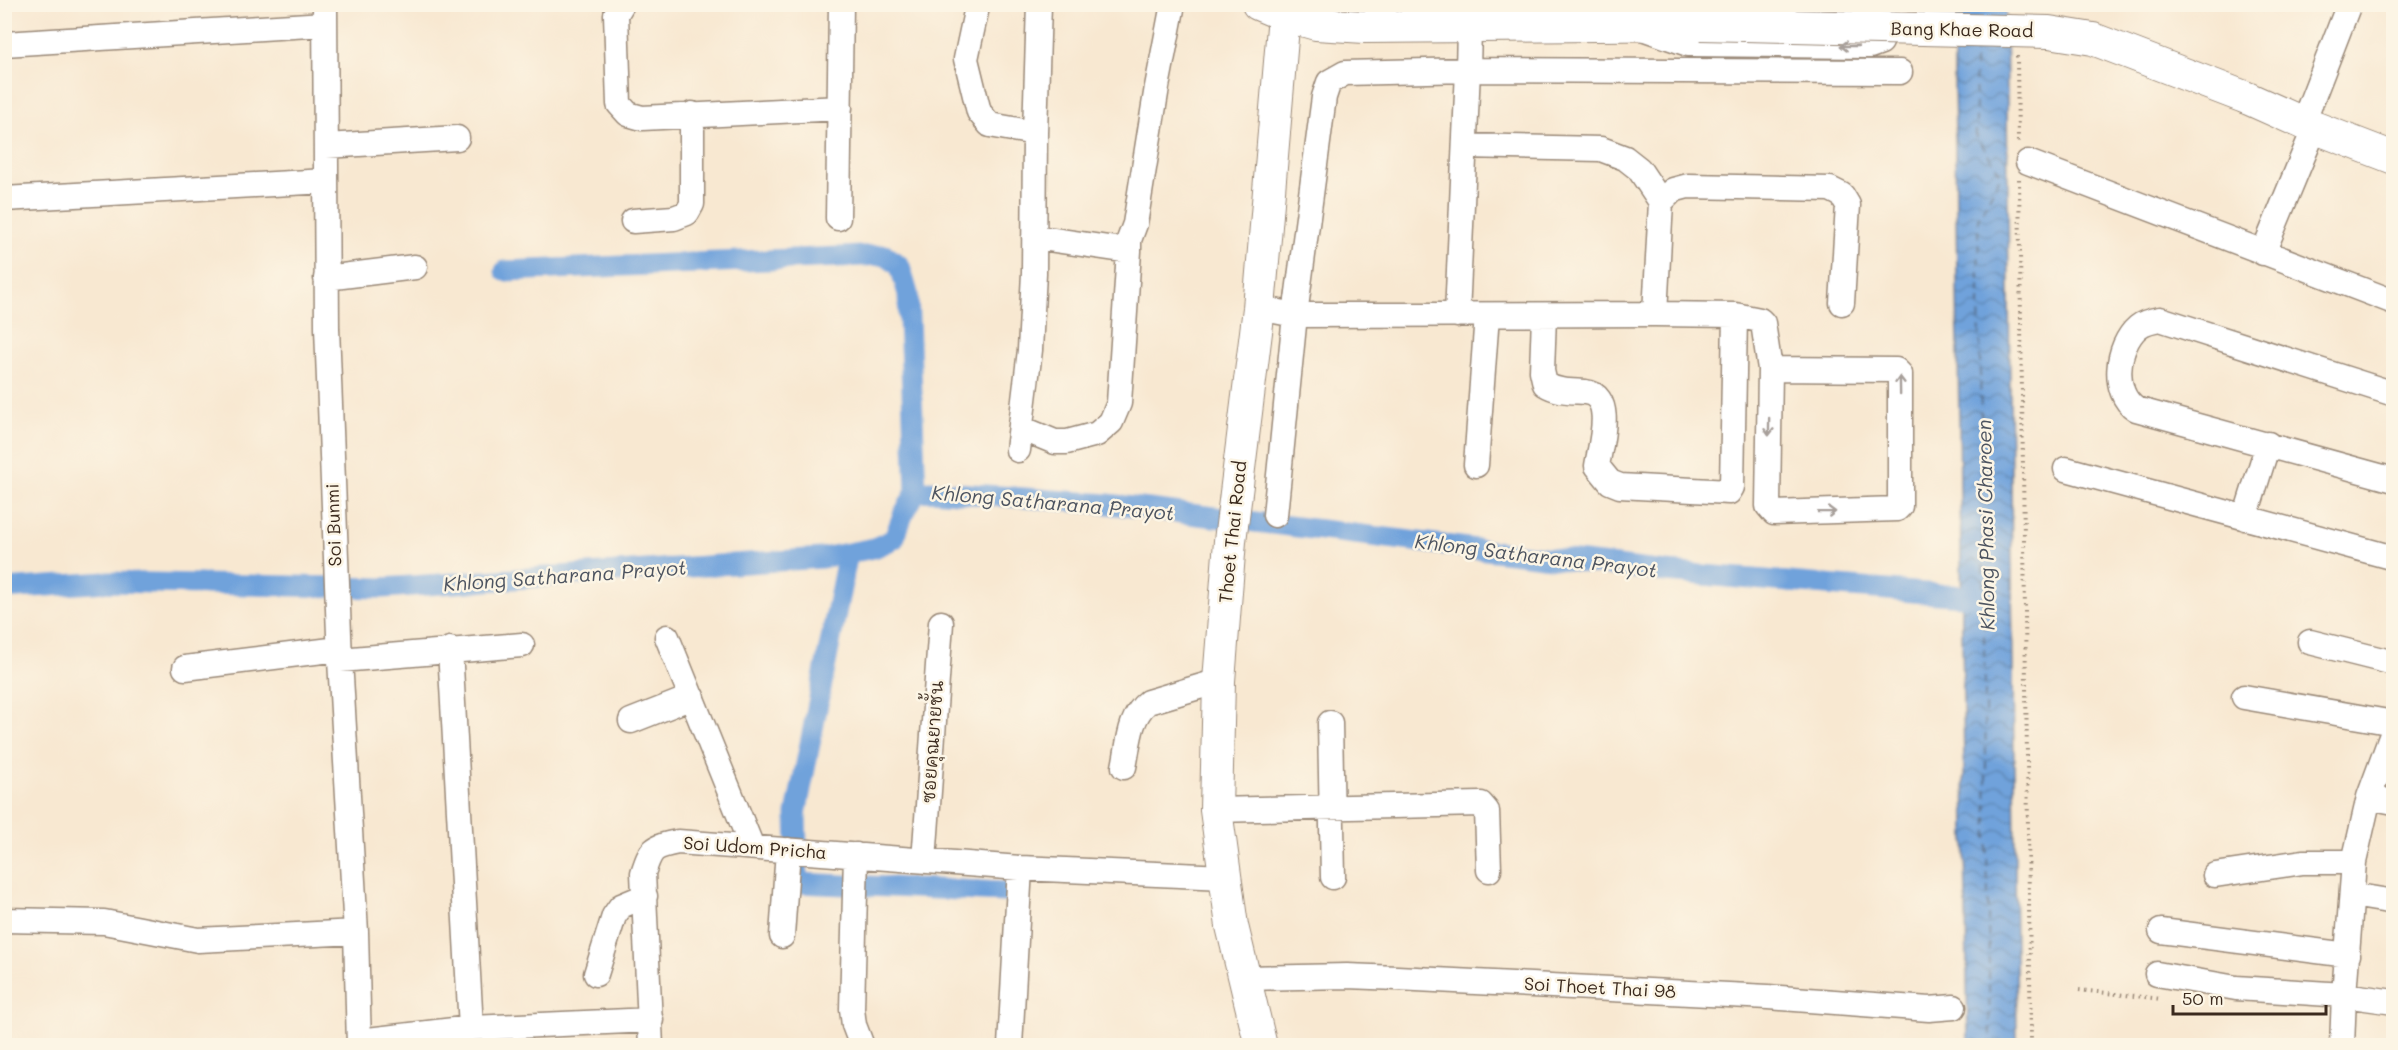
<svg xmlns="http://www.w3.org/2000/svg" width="2398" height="1050" font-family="Mali,'Playpen Sans Thai',sans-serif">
<defs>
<pattern id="water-waves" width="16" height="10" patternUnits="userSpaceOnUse" patternTransform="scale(1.5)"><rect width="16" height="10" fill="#6fa2db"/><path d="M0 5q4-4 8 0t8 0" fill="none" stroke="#5c84b1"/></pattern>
</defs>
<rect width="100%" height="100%" fill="#fcf5e5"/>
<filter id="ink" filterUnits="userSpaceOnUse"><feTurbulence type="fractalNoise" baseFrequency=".0167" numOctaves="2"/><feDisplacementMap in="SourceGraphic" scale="12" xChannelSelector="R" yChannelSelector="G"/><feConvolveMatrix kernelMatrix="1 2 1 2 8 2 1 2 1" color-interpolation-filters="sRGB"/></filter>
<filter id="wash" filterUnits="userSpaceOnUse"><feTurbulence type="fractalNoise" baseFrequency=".008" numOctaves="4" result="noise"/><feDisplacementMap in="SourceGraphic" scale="24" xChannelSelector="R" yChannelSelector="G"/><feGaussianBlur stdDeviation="1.35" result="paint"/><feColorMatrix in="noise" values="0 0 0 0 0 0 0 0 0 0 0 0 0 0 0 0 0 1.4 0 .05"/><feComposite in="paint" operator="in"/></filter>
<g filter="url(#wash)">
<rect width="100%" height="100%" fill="#f8e8d1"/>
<path fill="url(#water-waves)" stroke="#55667c" stroke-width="1.5" d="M1953,5h53l11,1040h-49z"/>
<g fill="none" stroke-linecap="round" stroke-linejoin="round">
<path stroke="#6fa2db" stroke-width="21" d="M505,271l380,-16 15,11 8,28 8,198
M848,553l-52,261 2,69 207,9
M4,589l103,-7 275,6 440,-30 52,-10 20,-9 9,-24 13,-23 15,-1 177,13 558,68 321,26"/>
<path stroke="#4d5460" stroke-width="1.5" stroke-dasharray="8 6" stroke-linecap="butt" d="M1975,4v10
M1975,46l1,89 25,40 -23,44 12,827"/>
</g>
</g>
<g filter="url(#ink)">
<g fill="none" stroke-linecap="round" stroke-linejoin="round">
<defs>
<path id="minor" d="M325,4l2,324 13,332 16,272 3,114
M622,4l-6,10 3,90 9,10 14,4 198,-10
M977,7l-11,52 13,53 11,13 45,8
M1634,25l19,-17 12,-4
M1469,28l-1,42 432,2
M1645,29l43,15 182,2 11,-4c5,-11 5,-22 -1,-33l-9,-4 -61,-1
M4,44l321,-20
M2303,123l46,-119
M326,146l131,-8
M1465,146l136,3 24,9 14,11 22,33
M2028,162l366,140
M4,199l322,-18
M838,218l3,-214
M633,221l41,-3 13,-5 5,-9v-90
M1034,237l95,14v-11l6,-16 22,-137 16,-83
M2263,253l52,-126
M326,278l89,-11
M1259,308l36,7 360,-1 80,1 25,5 3,3 7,46 -2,137 6,7 123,-4 3,-3v-132l-4,-4 -126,-1
M1655,314l6,-112 12,-12 15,-4 142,3 12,6 6,10 -6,98
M1544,316l-2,55 3,13c13,8 25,7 40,8 31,3 15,54 12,74l13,16 10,4 109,6 3,-5 3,-172
M2394,394l-234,-75c-7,1 -16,3 -22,8 -22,19 -27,66 -2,82l258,71
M1021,428l34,14h12l30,-8 14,-12 8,-19 10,-152
M1018,450l12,-100 4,-77 1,-140 4,-129
M1476,465l11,-150
M2066,469l328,89
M1275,515l20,-200 29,-218 5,-15 16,-9 123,-3 -11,245
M2245,518l23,-74
M667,637l85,210
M2310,642l84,21
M450,649l22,397
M340,660l182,-15
M185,668l154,-19
M2244,697l150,26
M631,721l61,-24
M1330,723l3,154
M1124,767c5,-23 5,-50 24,-65l71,-21
M2369,797l25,5
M1216,810l265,-6 6,7 2,59
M856,855l-4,154 2,16 8,21
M924,861l17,-238
M2215,875l88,-13h51
M2352,895l42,7
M4,920l100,2 94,18 158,-8
M2161,931l187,24
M782,936l6,-86
M596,974l18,-58 7,-10 24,-10
M2157,974l79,14 108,7 50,7
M1246,978l101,-2 50,2 371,19 161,12 25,-2
M359,1041l112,-13 180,-8
M651,1046l-8,-173c8,-24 9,-26 35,-31l342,26 205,9
M1010,1046l10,-178
M2342,1046l2,-51 10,-133 15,-65 25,-68"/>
<path id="major" d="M1258,4l26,11 32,9 49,3 336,-3
M2247,98l56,25 91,35
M1261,1046l-29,-120 -16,-116 3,-129 11,-140 29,-233 25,-293"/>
</defs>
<use href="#minor" stroke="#9a8978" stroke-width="27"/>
<use href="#major" stroke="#9a8978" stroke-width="34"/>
<path stroke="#9a8978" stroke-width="4" stroke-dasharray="1.5 4.5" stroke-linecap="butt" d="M2017,56l1,89
M2019,179l12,867
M2079,990l83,9"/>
<use href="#minor" stroke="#fff" stroke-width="24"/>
<use href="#major" stroke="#fff" stroke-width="32"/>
<defs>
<path id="major-bridge" d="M1701,24l348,8 44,7 154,59"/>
</defs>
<use href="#major-bridge" stroke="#9a8978" stroke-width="34" stroke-linecap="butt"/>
<use href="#major-bridge" stroke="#fff" stroke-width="32"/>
</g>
<defs><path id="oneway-shaft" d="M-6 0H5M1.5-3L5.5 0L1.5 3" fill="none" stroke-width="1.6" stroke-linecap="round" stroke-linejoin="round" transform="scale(1.5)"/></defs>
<g stroke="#a79f9a">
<use href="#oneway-shaft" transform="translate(1849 46) rotate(-179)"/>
<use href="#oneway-shaft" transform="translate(1900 385) rotate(-91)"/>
<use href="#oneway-shaft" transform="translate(1769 427) rotate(91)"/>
<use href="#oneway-shaft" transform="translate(1827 512) rotate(-1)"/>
</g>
</g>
<g text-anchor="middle" stroke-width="5" stroke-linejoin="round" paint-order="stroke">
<g font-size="18" fill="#3b2a1e" stroke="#fcf5e5">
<text transform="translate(1962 30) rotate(1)" y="6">Bang Khae Road</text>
<text transform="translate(334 525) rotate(-92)" y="6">Soi Bunmi</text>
<text transform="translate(1233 532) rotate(-84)" y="6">Thoet Thai Road</text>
<text transform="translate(933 742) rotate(-86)" y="6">ซอยคุณยายชั้น</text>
<text transform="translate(755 848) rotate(4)" y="6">Soi Udom Pricha</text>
<text transform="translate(1600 988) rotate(3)" y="6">Soi Thoet Thai 98</text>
</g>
<g font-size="20" font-style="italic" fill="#4d5460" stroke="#fcf5e5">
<text transform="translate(1053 503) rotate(5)" y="7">Khlong Satharana Prayot</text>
<text transform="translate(1986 525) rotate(-91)" y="7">Khlong Phasi Charoen</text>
<text transform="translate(1536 556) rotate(7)" y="7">Khlong Satharana Prayot</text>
<text transform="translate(565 576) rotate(-4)" y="7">Khlong Satharana Prayot</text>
</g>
</g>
<rect width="2398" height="1050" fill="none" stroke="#fcf5e5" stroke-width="24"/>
<path d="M2173 1005v9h153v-9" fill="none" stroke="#3b2a1e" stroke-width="3"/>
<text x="2182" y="1005" font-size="18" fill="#3b2a1e" stroke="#fcf5e5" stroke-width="4.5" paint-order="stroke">50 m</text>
</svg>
